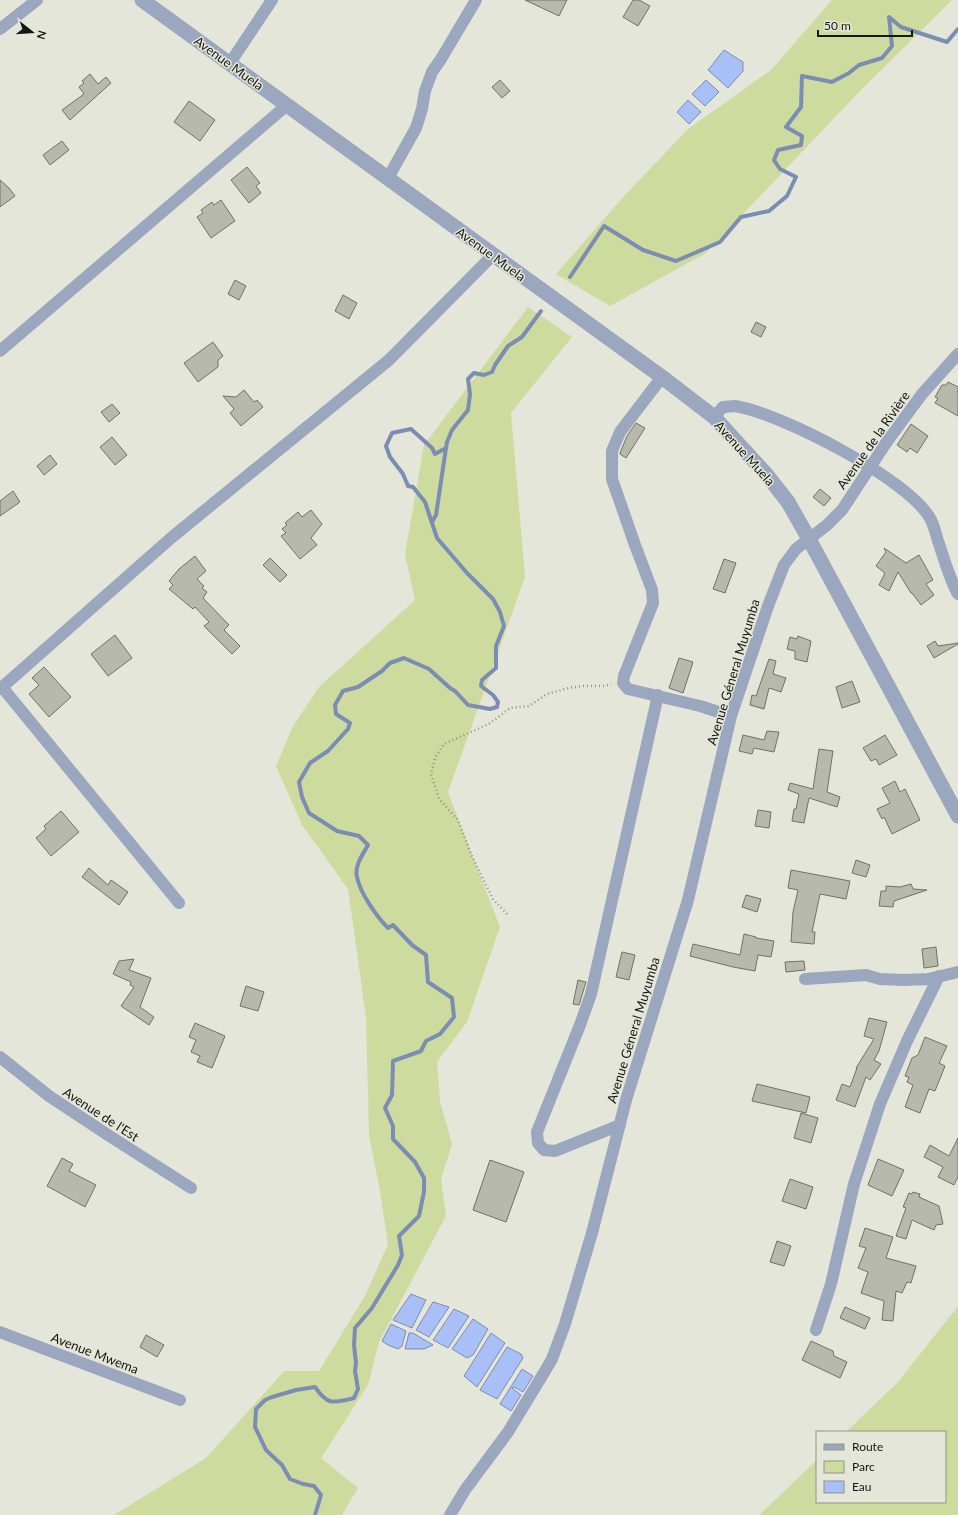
<svg xmlns="http://www.w3.org/2000/svg" width="958" height="1515" font-family="Lato,sans-serif">
<rect width="100%" height="100%" fill="#e3e6d9"/>
<path fill="#cedb9f" d="M832,0h120l-95,94 -151,159 -96,53 -54,-32 69,-79 63,-66 83,-59z
M528,307l44,30 -61,76 14,164 -77,215 52,135 -33,95 -30,40 3,39 12,43 -11,35 5,37 -67,126 -11,43 -47,73 37,30 -16,27h-228l92,-57 78,-87h35l46,-75 23,-52 -8,-53 -11,-55 -3,-119 -18,-128 -46,-64 -26,-59 17,-40 26,-39 96,-87 -10,-46 19,-109z
M958,1306v209h-199l58,-55v42h128v-70h-99l52,-50z"/>
<path fill="#a8bff8" stroke="#7c8db3" d="M724,50l19,12v9l-15,17 -20,-18z
M706,80l13,12 -14,14 -13,-12z
M688,100l13,12 -12,12 -12,-12z
M411,1294l15,6 -14,28 -19,-8z
M433,1302l16,5 -20,30 -13,-7z
M454,1309l15,7 -21,32 -15,-8z
M473,1319l15,10 -15,26 -6,3 -15,-9z
M391,1324l15,7 -4,15 -4,3 -10,-4 -6,-4z
M409,1333h4l20,12 -9,4h-19z
M491,1333l14,10 -28,44 -13,-11z
M507,1347l14,7 2,4 -26,41 -17,-9z
M522,1369l11,7 -10,16 -9,-5 -2,1 9,7 -10,16 -11,-7z"/>
<g fill="none" stroke-linecap="round" stroke-linejoin="round">
<path stroke="#7c8db3" stroke-width="4" d="M570,277l34,-51 39,24 33,11 44,-19 21,-25 28,-6 18,-15 9,-19 -16,-8 -6,-9 4,-10 23,-5 1,-9 -16,-9 15,-20 1,-31 30,6 17,-9 10,-8 23,-7 10,-12 -3,-29 12,10 46,15 11,-13
M432,522l4,-7 10,-67
M315,1515l6,-20 -7,-9 -11,-2 -13,-5 -8,-14 -16,-15 -11,-23 1,-18 9,-9 7,-3 24,-7 19,-3c13,19 18,16 39,11l4,-9 -3,-18 1,-8 -2,-18 1,-17 17,-20 26,-43 4,-10 -3,-19 20,-20 5,-24v-14l-9,-16 -22,-23v-13l-8,-18 7,-13 1,-34 28,-10 5,-10 14,-7 14,-17 -2,-19 -24,-16 -2,-27 -14,-10 -19,-20 -5,3c-11,-11 -28,-35 -31,-51 -3,-11 6,-23 11,-32l-9,-9 -22,-5 -28,-18 -7,-16 -3,-15 11,-19 18,-12 20,-22 2,-6 -14,-9 -1,-9 8,-14 15,-4 24,-16 8,-8 14,-5 25,11 21,19 5,3 13,14 22,4 7,-2 1,-5 -5,-7 -12,-9 1,-6 14,-12v-22l8,-20 -4,-14 -7,-13 -26,-26 -30,-35 -12,-36 -12,-15 -5,-1 -5,-12 -13,-17 -4,-11 6,-13 19,-4 21,19 3,6 11,-6 1,-6 5,-12 16,-20 2,-16 -2,-15 6,-6 10,2 8,-3 3,-7 13,-19 14,-9 19,-26"/>
</g>
<path fill="#b6b9ac" stroke="#6f7266" d="M525,0h42l-8,16z
M633,0h6l11,6 -12,20 -15,-9z
M90,74l8,10 8,-7 5,6 -41,37 -8,-10 22,-16 -5,-7 5,-4 -2,-2z
M500,80l10,11 -8,7 -10,-11z
M189,101l26,19 -15,21 -26,-19z
M62,141l7,9 -19,15 -7,-10z
M247,167l13,16 -4,3 5,7 -12,10 -18,-23z
M0,180l9,8 6,8 -15,11z
M221,200l14,21 -24,17 -14,-21 6,-4 -2,-3 11,-8 2,3z
M235,280l11,6 -7,14 -11,-6z
M343,295l14,8 -8,16 -14,-8z
M756,322l10,5 -5,10 -10,-5z
M213,342l10,14 -5,4v7l-20,15 -14,-19z
M948,382l10,5v29l-23,-13 3,-5 -3,-1 7,-12h4z
M244,390l10,12 3,-2 6,7 -22,19 -11,-13 4,-4 -11,-13 13,1z
M112,404l8,9 -11,9 -8,-10z
M636,423l9,5 -19,30 -6,-4v-1l7,-17z
M911,424l17,12 -11,17 -7,-5 -3,4 -10,-7z
M112,437l15,18 -12,10 -15,-18z
M50,455l7,9 -13,11 -7,-9z
M820,489l11,9 -7,8 -11,-9z
M13,491l7,11 -20,14v-15z
M311,510l11,14 -11,14 6,7 -17,14 -19,-23 5,-3 -4,-4 5,-4 -2,-2 13,-11 4,5z
M884,548l22,15 13,-8 14,25 -7,4 8,11 -13,10 -9,-12h-1l-13,-21 -9,19 -10,-6 6,-12 -9,-7 10,-14z
M195,556l11,15 -9,8 7,7 -2,2 5,4 -4,6 26,27 -5,5 16,16 -8,8 -28,-28 5,-4 -14,-15 -2,2 -24,-20 4,-4 -4,-4 10,-12z
M270,558l17,17 -7,7 -17,-17z
M724,559l12,4 -11,30 -12,-4z
M115,635l17,23 -24,18 -17,-22z
M798,636l13,5 -4,21 -12,-3v-8l-8,-2 3,-12 7,2z
M935,641l3,5 20,-3v1l-24,14 -7,-12z
M679,658l14,4 -10,31 -14,-5z
M769,659l7,2 -3,13 13,4 -5,14 -12,-4 -5,21 -14,-4 2,-10 4,1z
M44,667l27,30 -22,20 -20,-23 10,-9 -7,-7z
M852,681l8,21 -18,6 -6,-21z
M767,731l12,1 -5,20 -20,-4 -2,6 -13,-3 4,-16 21,5z
M885,735l12,20 -18,10 -3,-6 -5,2 -8,-13z
M819,749l14,2 -6,41 13,5 -3,10 -28,-9 -5,25 -12,-2 2,-12h2l3,-15 -11,-4 2,-7 23,6z
M895,781l5,11 5,-3 15,31 -28,14 -8,-17 -2,2 -5,-10 13,-6 -8,-15z
M758,810l13,2 -2,16 -14,-2z
M61,811l18,21 -28,24 -15,-18 10,-9 -2,-3z
M856,860l14,5 -4,12 -14,-4z
M89,868l19,17 3,-5 17,12 -9,13 -37,-28z
M791,870l59,11 -4,18 -26,-5 -8,38h3l-1,12 -23,-2 2,-30 5,-22 -10,-2z
M911,884l2,5 14,1 -33,11 -1,6 -14,-1 2,-15h5v-5l14,1z
M746,895l15,4 -4,13 -15,-5z
M744,934l12,3v1l18,3 -3,16 -13,-2 -3,16 -22,-4 -43,-11 3,-12 47,11z
M936,947l2,19 -14,2 -2,-19z
M622,952l13,3 -6,25 -13,-3z
M134,959l-5,11 22,8 -11,29 14,10 -5,8 -28,-19 13,-19 -4,-2 1,-3 -18,-8 6,-13z
M804,961l1,9 -19,2 -1,-10z
M578,980l8,2 -7,23 -6,-1z
M246,986l18,6 -6,19 -18,-5z
M869,1018l18,4 -8,29 -5,9 7,4 -11,16 -4,-3 -11,30 -19,-7 6,-16 8,3 7,-19h-1l18,-29 -10,-3z
M195,1023l30,13 -13,32 -15,-6 3,-6 -9,-4 5,-12 -7,-3z
M925,1037l22,9 -8,17 6,3 -10,25 -6,-2 -9,24 -15,-6 8,-22 -6,-3 2,-5 -4,-1 7,-18 6,-3z
M757,1084l53,13 -4,16 -54,-12z
M801,1113l17,5 -7,25 -17,-5z
M958,1138v39l-4,8 -16,-8 5,-10 -19,-10 6,-12 19,11z
M62,1158l11,6 -4,7 27,14 -11,22 -38,-21z
M878,1159l26,11 -12,26 -24,-11z
M490,1160l34,12 -18,50 -33,-12z
M790,1179l23,8 -7,22 -24,-8z
M913,1192l7,2 -1,3 20,9 4,18 -7,1 -2,5 -22,-10 -6,19 -10,-3 10,-28 -3,-1 6,-14 3,1z
M865,1228l28,9 -7,21 30,8 -5,17 -4,-1 -5,11 -6,-2 -3,30 -11,-1 2,-19 -23,-8 7,-21 -10,-4 8,-20 -7,-2z
M777,1241l14,5 -7,20 -14,-4z
M845,1307l25,11 -5,11 -25,-11z
M146,1335l18,10 -7,12 -17,-10z
M811,1341l22,10 1,5 13,6 -7,16 -38,-18z"/>
<g fill="none" stroke-linecap="round" stroke-linejoin="round">
<path stroke="#92948a" stroke-width="2.5" stroke-dasharray="1 3" stroke-linecap="butt" d="M507,914l-14,-15 -9,-18 -13,-27 -13,-34 -19,-21 -8,-25 4,-16 9,-14 45,-20 21,-16 19,-2 18,-12 22,-6 14,-2h21l7,-2"/>
<path stroke="#9ba6bf" stroke-width="12" d="M0,29l37,-29
M230,63l42,-63
M388,178l28,-50 6,-19 3,-18 7,-19 9,-13 35,-59
M0,351l287,-246
M662,377l-42,55 -8,19v28l23,66 17,45 1,13 -29,73 -1,7 5,6 72,17 31,10
M714,417l9,-10c4,0 8,-1 12,-1 45,7 176,74 196,114 3,6 5,14 7,21 6,17 11,37 20,53
M2,687l177,216
M0,689l171,-151 218,-178 104,-105
M805,979l61,-4 14,4 24,1 24,-1 30,-7
M0,1057l49,39 59,39 83,53
M620,1125l-65,26 -11,-1 -6,-7 -1,-11 43,-107 11,-31 67,-299
M816,1330l15,-46 23,-100 26,-80 27,-63 32,-65
M0,1332l180,68
M450,1515l15,-25 43,-58 37,-61 7,-12 13,-35 27,-91 34,-133 62,-200 43,-184 37,-110 16,-41 12,-16 31,-24 15,-15 44,-67 36,-49 36,-40"/>
<path stroke="#9ba6bf" stroke-width="15" d="M142,0l422,306 98,71 52,40 52,57 22,28 21,37 149,277"/>
</g>
<g text-anchor="middle" stroke-width="3" stroke-linejoin="round" paint-order="stroke">
<g font-size="13" fill="#161712" stroke="#e3e6d9">
<text transform="translate(229 63) rotate(36)" y="5">Avenue Muela</text>
<text transform="translate(491 254) rotate(36)" y="5">Avenue Muela</text>
<text transform="translate(873 440) rotate(-55)" y="5">Avenue de la Rivière</text>
<text transform="translate(745 453) rotate(48)" y="5">Avenue Muela</text>
<text transform="translate(733 672) rotate(-73)" y="5">Avenue Géneral Muyumba</text>
<text transform="translate(633 1030) rotate(-73)" y="5">Avenue Géneral Muyumba</text>
<text transform="translate(101 1114) rotate(33)" y="5">Avenue de l'Est</text>
<text transform="translate(95 1353) rotate(21)" y="5">Avenue Mwema</text>
</g>
</g>
<rect x="816" y="1431" width="130" height="72" fill="#e3e6d9" stroke="#919389"/>
<rect x="824" y="1444" width="20" height="6" fill="#9ba6bf" stroke="#919389"/>
<text x="852" y="1451" font-size="12" fill="#161712">Route</text>
<rect x="824" y="1461" width="20" height="12" fill="#cedb9f" stroke="#919389"/>
<text x="852" y="1471" font-size="12" fill="#161712">Parc</text>
<rect x="824" y="1481" width="20" height="12" fill="#a8bff8" stroke="#919389"/>
<text x="852" y="1491" font-size="12" fill="#161712">Eau</text>
<g transform="translate(32 32) rotate(107)" stroke="#e3e6d9" stroke-width="3" paint-order="stroke">
<path d="M0-3L7 15L0 10L-7 15Z" fill="#161712"/>
<text y="-6" font-size="11" font-weight="bold" text-anchor="middle" fill="#161712">N</text>
</g>
<path d="M818 30v6h94v-6" fill="none" stroke="#161712" stroke-width="2"/>
<text x="824" y="30" font-size="12" fill="#161712" stroke="#e3e6d9" stroke-width="3" paint-order="stroke">50 m</text>
</svg>
